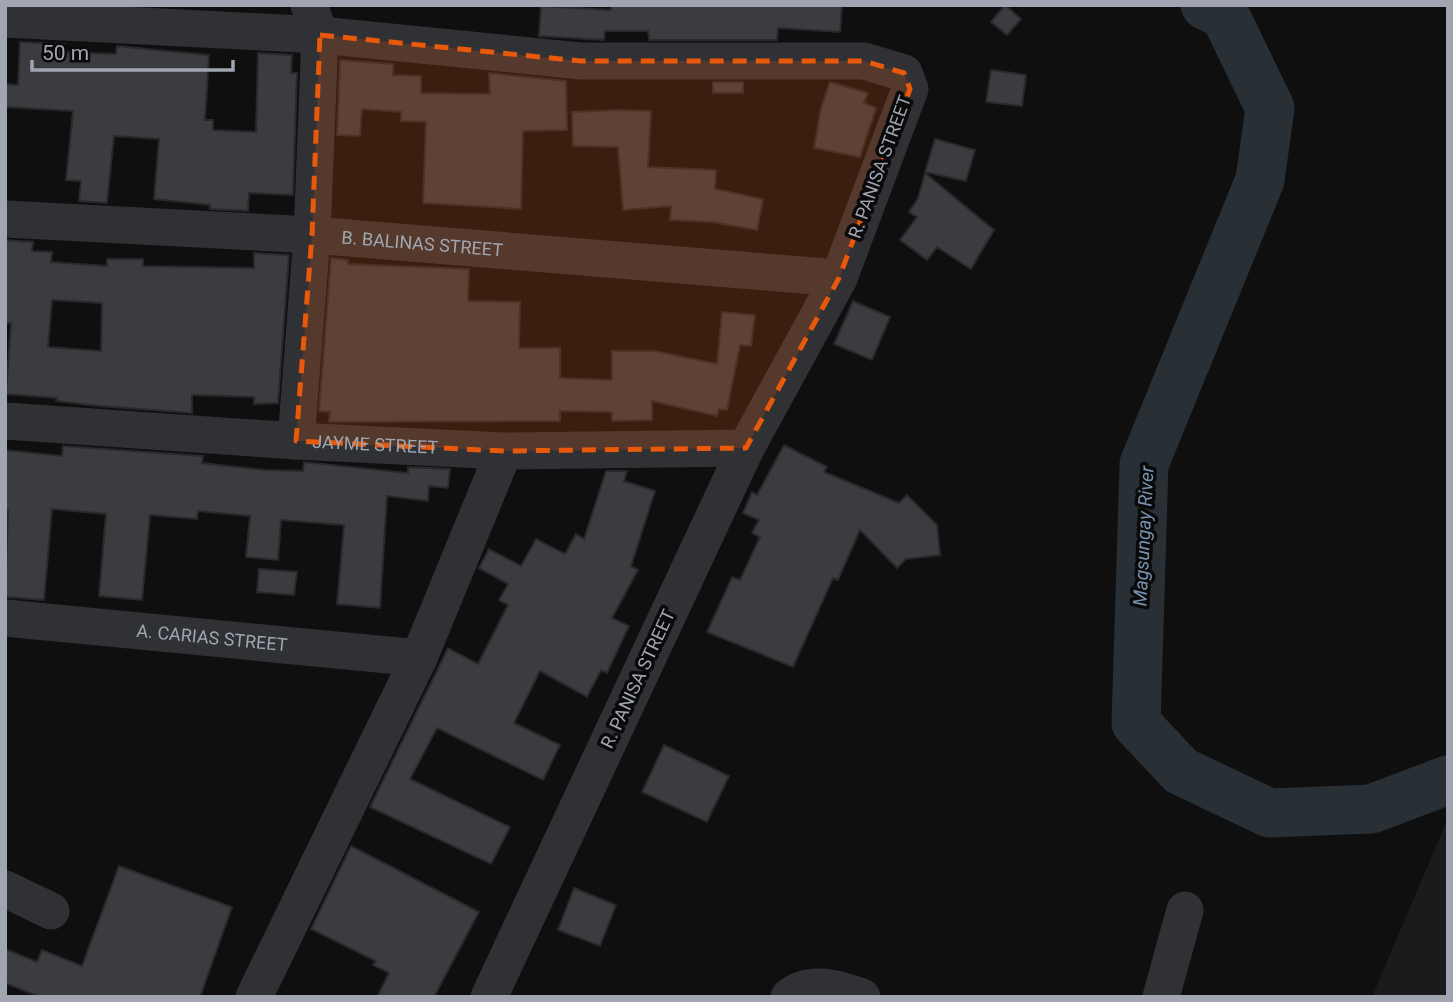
<svg xmlns="http://www.w3.org/2000/svg" width="1453" height="1002" font-family="Roboto,sans-serif">
<rect width="100%" height="100%" fill="#0f0f10"/>
<path fill="#1b1b1d" d="M1448,818v179h-76z"/>
<g fill="none" stroke-linecap="round" stroke-linejoin="round">
<path stroke="#282f35" stroke-width="49" d="M1205,5l20,10 45,93 -10,72 -116,284 -8,259 45,48 88,42 102,-4 77,-29"/>
</g>
<path fill="#3b3c40" stroke="#29292c" stroke-width="2" fill-rule="evenodd" d="M611,5h231l-2,27 -62,-4 -1,12h-128l-1,-9h-43l-1,9 -65,-4 2,-30 70,4z
M1005,5l16,14 -14,16 -16,-13z
M20,42l44,2v8l52,2 1,-8 92,9 -4,65h8v10l43,2 2,-79 34,2 -1,18h6l-4,122 -44,-2 -1,18 -38,-2v-4l-56,-6 5,-60 -45,-3 -7,67 -28,-2 2,-20 -15,-1 7,-69 -68,-4v-23l13,1z
M340,60l53,4v11l28,1v17l69,1 -1,-21 77,8 1,49 -44,1 -2,78 -98,-6 3,-81 -25,-1v-9l-39,-3 -2,27 -23,-1z
M991,70l35,5 -4,31 -36,-4z
M713,82h30v11h-30z
M830,82l38,11 -4,10 12,5 -16,49 -46,-9 7,-40z
M617,110l34,1 -3,56 68,3 -1,19 48,10 -6,31 -45,-8 -42,-2 1,-14 -48,4 -5,-63 -45,-1 -1,-34z
M935,139l40,11 -9,31 -41,-9z
M925,173l69,57 -23,39 -34,-22 -10,13 -27,-20 17,-23 -8,-5 9,-14z
M5,240l28,2 -1,9 20,1 -1,10 56,4v-7h36v7l111,2v-15l35,2 -11,148 -24,1v-7l-62,-2v18l-93,-7 -43,-5 1,-3 -51,-4 5,-71h-6zM52,300l50,3 -1,48 -53,-4z
M331,258l17,2v4l121,5 -1,32 52,1 -1,46h41v30l52,2v-29h43l62,13 5,-52 33,3 -4,31 -11,-1 -13,65 -8,-1 -2,7 -65,-15v19l-40,1v-9l-52,-1v10l-231,1 1,-10 -11,-1z
M853,301l37,16 -18,43 -38,-16z
M784,445l43,22 -3,5 75,31 8,-8 30,30 3,30 -34,4 -9,9 -37,-38 -22,50 -5,-2 -40,89 -86,-35 25,-55 8,3 20,-43 -8,-4 7,-13 -16,-7 9,-21 5,3z
M63,446l140,10 -1,7 63,7 38,1 1,-9 104,11v-6l42,2 -2,19 -19,-2 -1,15 -41,-5 -7,112 -43,-4 7,-79 -63,-5 -3,40 -32,-3 4,-41 -52,-5 -1,8 -47,-4 -8,85 -43,-4 7,-82 -54,-5 -8,91 -39,-3 3,-86h-3v-61l57,6z
M606,471h21l-3,10 31,10 -24,75 7,4 -26,48 17,8 -22,47 -6,-3 -14,27 -47,-26 -26,52 46,22 -17,35 -106,-52 -27,51 100,48 -19,37 -121,-57 78,-159 30,16 30,-59 -9,-5 9,-16 -29,-16 10,-19 32,17 15,-27 29,15 11,-20 8,5z
M259,569l38,3 -3,23 -37,-3z
M664,745l65,31 -22,46 -65,-30z
M351,846l128,66 -45,85h-57l12,-24 -16,-8 3,-4 -65,-32z
M119,866l113,41 -32,90h-160l-35,-14v-34l32,13 5,-12 40,16z
M574,888l42,17 -16,41 -42,-16z"/>
<g fill="none" stroke-linecap="round" stroke-linejoin="round">
<g stroke="#303135" stroke-width="37">
<path d="M5,19l315,16 261,26h283l40,12 6,16 -71,189 -93,170 -257,549"/>
<path id="s1" d="M5,219l307,16 527,43"/>
<path id="s2" d="M5,421l291,20 208,10 242,-3"/>
<path d="M296,441l16,-206 8,-200 -11,-30"/>
<path id="s3" d="M5,618l414,40"/>
<path d="M5,889l46,22"/>
<path d="M254,997l165,-339 85,-207"/>
<path d="M789,997c21,-18 50,-8 73,0"/>
<path d="M1161,997l24,-87"/>
</g>
</g>
<path fill="#e8590c" fill-opacity="0.2" stroke="#e8590c" stroke-width="5" stroke-dasharray="14 9" stroke-linejoin="round" d="M320,35l261,26h283l40,12 6,16 -71,189 -93,170 -242,3 -208,-10 16,-206z"/>
<g text-anchor="middle" stroke-width="7" stroke-linejoin="round" paint-order="stroke">
<g font-size="18" fill="#a0a5b1" stroke="#0a0a0b">
<text transform="translate(880 167) rotate(-70)" y="6">R. PANISA STREET</text>
<text dy="6" stroke="none"><textPath href="#s1" startOffset="418">B. BALINAS STREET</textPath></text>
<text dy="6" stroke="none"><textPath href="#s2" startOffset="371">JAYME STREET</textPath></text>
<text dy="6" stroke="none"><textPath href="#s3" startOffset="208">A. CARIAS STREET</textPath></text>
<text transform="translate(638 679) rotate(-65)" y="6">R. PANISA STREET</text>
</g>
<g font-size="19" font-style="italic" fill="#7792ad" stroke="#0a0a0b">
<text transform="translate(1143 536) rotate(-87)" y="7">Magsungay River</text>
</g>
</g>
<rect width="1453" height="1002" fill="none" stroke="#a0a5b1" stroke-width="14"/>
<path d="M32 60v10h201v-10" fill="none" stroke="#a0a5b1" stroke-width="3.5"/>
<text x="42" y="60" font-size="21" fill="#a0a5b1" stroke="#0a0a0b" stroke-width="5" paint-order="stroke">50 m</text>
</svg>
